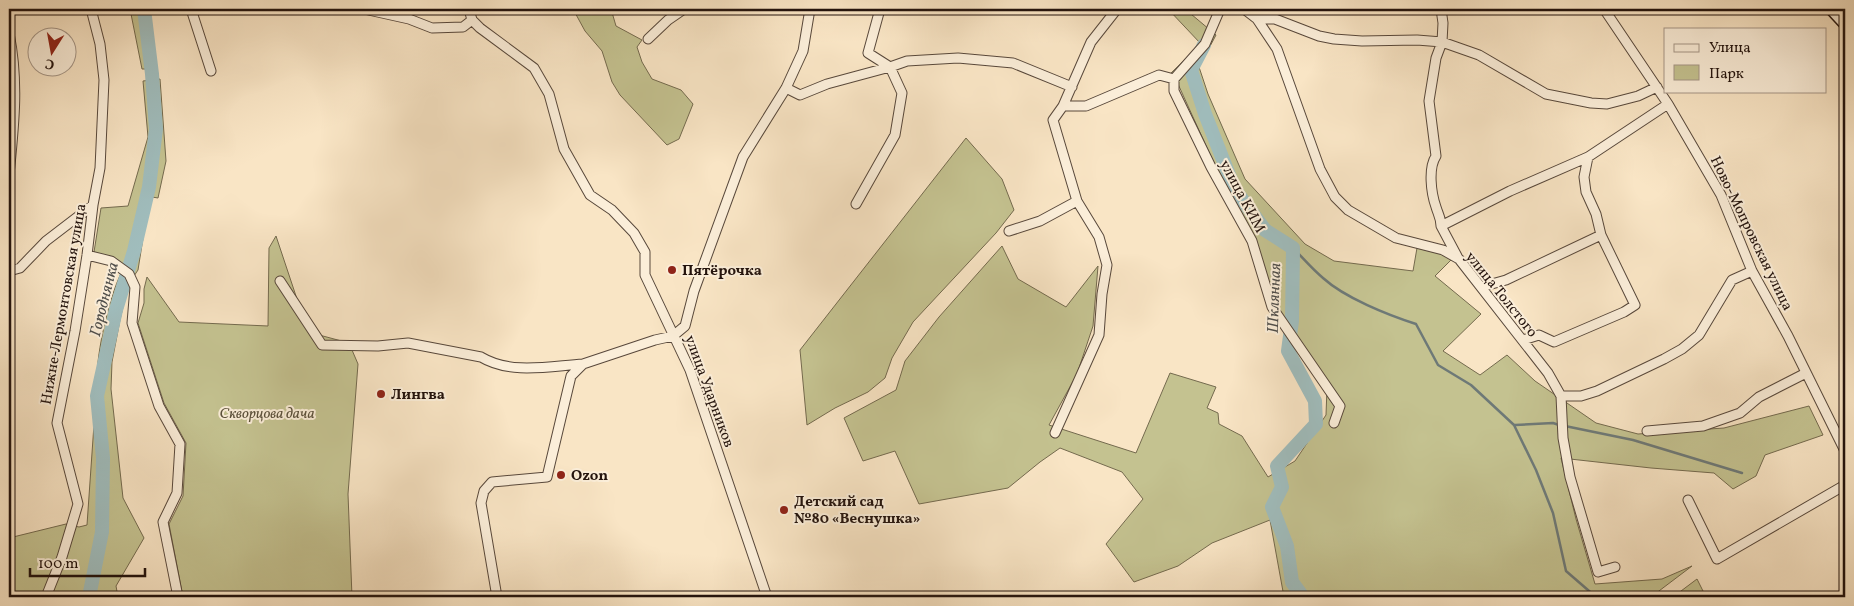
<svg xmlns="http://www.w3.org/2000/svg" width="1854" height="606" font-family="Vollkorn,serif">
<rect width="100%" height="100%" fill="#f9e5c5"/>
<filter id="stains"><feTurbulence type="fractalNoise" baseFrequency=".004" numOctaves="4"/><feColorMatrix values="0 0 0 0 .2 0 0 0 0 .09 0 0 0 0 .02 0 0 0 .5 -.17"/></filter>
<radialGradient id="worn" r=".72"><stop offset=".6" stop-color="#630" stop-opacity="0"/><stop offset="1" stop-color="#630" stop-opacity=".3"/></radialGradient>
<path fill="#c4c290" stroke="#746a4e" d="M130,9h16l11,60h-15z
M573,9h38l5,17 26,14 -5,7 5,15 10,17 29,11 12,14 -14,35 -12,6 -47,-50 -8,-13 -10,-31 -17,-20z
M1168,9h17l31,26 -17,32 9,27 37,85 60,65 29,17 79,10 4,-23 37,9 -19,19 46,38 -38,37 37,24 27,-20 28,26 61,42 42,11 86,-6 85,-22 14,29 -58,20 -9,21 -23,13 -19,-16 -63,-5 -90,-10 15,61 19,65 67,-5 30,-13 -41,31h-367l-14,-77 -58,23 -34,23 -44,16 -28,-38 37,-45 -21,-27 -62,-24 -20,14 -32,26 -89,16 -24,-53 -32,10 -19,-43 52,-28 9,-29 34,-44 63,-71 16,33 48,28 32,-41 -5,60 -16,48 -28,51 87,28 34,-80 46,14 -9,21 11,5 1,11 23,12 26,41 27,-16 31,-46 1,-27 -39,-54 -32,-78 -78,-172 -7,-11 30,-29z
M160,79l6,82 -8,37 -6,-1 -5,16 -9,57 -10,15 -8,35 -8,42 -1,27 12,109 21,40 -28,48 2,11h-109v-59l57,-14 13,3 8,-2 10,-144c-1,-27 13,-91 28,-115l-31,-14 7,-44 27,-2 20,-69 -5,-56z
M966,138l36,41 12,31 -18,23 -83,89 -21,36 -7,20 -17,14 -33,16 -28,17 -7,-75z
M276,236l32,96 41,11 9,21 -10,130 4,103h-169l-14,-73 14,-28 3,-53 -22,-40 -26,-80 6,-20v-14l3,-12 32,45 89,4 1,-78z
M1697,579l9,18h-33z"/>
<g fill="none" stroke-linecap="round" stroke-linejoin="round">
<path stroke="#6e7977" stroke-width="2.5" d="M1293,248c10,10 19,21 30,30 22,20 65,37 93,46l22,41 33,20 43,40 22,45 17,43 13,58 30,26
M1515,425l38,-2 6,2
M1565,426l68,14 109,33"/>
<path stroke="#a0bdbd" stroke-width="14" d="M1204,45l-13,25 14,44 30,76 30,40 28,18 -1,73 -4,30 27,50 1,23 -39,42 5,21 -10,20 15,39 5,36 11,15
M89,597l13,-65 1,-74 -6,-62 19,-86 18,-59 15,-64 7,-58 -4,-55 -8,-65"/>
<defs>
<path id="street" d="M191,9l20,62
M364,9l45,10
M400,9l9,10 23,9 31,-1 9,-7
M469,9l3,11 8,8 54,40 15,26 15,55 26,46 22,15 22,23 11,19v23l45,95 77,227
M1220,9l-15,35 -31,35v12l37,76 41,74 20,66 68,99 -6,17
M1244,9l13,10 20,30 43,120 15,28 13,13 48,28 47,12 16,9 89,114 13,23 2,42 7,39 28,95 17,-5
M1441,9l2,14 -1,19 -6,16 -7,43 7,55c-8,12 -5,37 0,51 2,7 5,11 5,19l69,-35 78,-34 80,-53
M1604,9l64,95 53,91 31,76 36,65 57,115
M1257,19h18l44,17 15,3 28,2 55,-1 25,2 37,13 67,39 45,9 16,1 31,-8 19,-9
M9,33c10,49 5,92 0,142
M648,39l20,-19 16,-11
M786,88l14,7 27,-11 63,-17 17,-6 51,-3 55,5 59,24
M1063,106h23l73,-31 15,4
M856,204l39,-69 7,-42 -12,-26 -22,-14 12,-44
M1441,226l16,30
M1009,231l31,-10 37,-20
M87,255l24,6 18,13 6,13 -3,36 27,83 21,38 -3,49 -14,29 15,75
M9,271l11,-3 26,-27 47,-36
M280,281l42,64 56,1 30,-3 73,14c30,18 69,9 102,7
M1481,287l25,-7 95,-45 -5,-21 -10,-22 -2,-15 4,-20
M1523,340l16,-5 15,7 70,-30 11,-7 -34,-70
M1561,396h20l16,-5 67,-32 18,-10 17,-14 33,-55 20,-9
M1647,431l56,-5 37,-13 19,-16 47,-24
M1055,433l44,-98 3,-41 5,-29 -8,-28 -22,-36 -24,-81 10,-14 28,-64 26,-33
M1688,500l29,59 128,-74
M46,597l16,-40 16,-53 -21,-81 18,-92 12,-76 6,-50 7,-37 4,-88 -4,-36 -9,-35
M497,597l-16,-94 3,-12 8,-9 55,-5 24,-101 12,-12 72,-24 18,-4 12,-10 9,-35 49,-134 43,-69 17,-37 7,-42"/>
<path id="secondary" d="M1832,9l13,14"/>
</defs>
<use href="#street" stroke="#58483b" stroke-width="11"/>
<use href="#secondary" stroke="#23130d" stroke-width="15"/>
<use href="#street" stroke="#fbeed9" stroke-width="9"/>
<use href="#secondary" stroke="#fbeed9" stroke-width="12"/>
</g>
<g fill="#8f2418" stroke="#fbeed9" stroke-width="2">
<circle cx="672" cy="270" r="5"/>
<circle cx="381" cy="394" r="5"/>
<circle cx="561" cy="475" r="5"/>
<circle cx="784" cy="510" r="5"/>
</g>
<g text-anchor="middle" stroke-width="4" stroke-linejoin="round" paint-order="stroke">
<g font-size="15" fill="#23130d" stroke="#fbeed9">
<text transform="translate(1243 196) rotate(62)" y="5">улица КИМ</text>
<text transform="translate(1752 233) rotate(64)" y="5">Ново-Мопровская улица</text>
<text transform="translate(1502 294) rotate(51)" y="5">улица Толстого</text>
<text transform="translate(63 304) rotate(-80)" y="5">Нижне-Лермонтовская улица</text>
<text transform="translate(710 391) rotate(70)" y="5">улица Ударников</text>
</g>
<g font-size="15" font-weight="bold" fill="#23130d" stroke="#fbeed9" text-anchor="start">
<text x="682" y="275">Пятёрочка</text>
<text x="391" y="399">Лингва</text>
<text x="571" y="480">Ozon</text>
<text x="794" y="506">Детский сад<tspan x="794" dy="17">№80 «Веснушка»</tspan></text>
</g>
<g font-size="15" font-style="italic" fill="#5b503b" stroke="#fbeed9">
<text x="267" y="418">Скворцова дача</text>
</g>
<g font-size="16" font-style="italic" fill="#4f4e4b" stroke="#fbeed9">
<text transform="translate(1273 298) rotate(-88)" y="6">Шклянная</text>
<text transform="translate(103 299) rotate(-76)" y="6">Городнянка</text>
</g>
</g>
<rect width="1854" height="606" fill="none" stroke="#f9e5c5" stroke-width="30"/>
<rect x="10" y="10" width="1834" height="586" fill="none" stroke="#23130d" stroke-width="2.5"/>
<rect x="15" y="15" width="1824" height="576" fill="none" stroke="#23130d"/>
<rect x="1664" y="28" width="162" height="65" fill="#fbeed9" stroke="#a59687"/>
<rect x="1674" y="44" width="25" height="8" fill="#fbeed9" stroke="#a59687"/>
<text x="1709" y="52" font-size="15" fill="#23130d">Улица</text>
<rect x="1674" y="65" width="25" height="15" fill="#c4c290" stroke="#a59687"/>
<text x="1709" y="78" font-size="15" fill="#23130d">Парк</text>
<g transform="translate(52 52) rotate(191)"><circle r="24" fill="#fbeed9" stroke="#a59687"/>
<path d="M0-4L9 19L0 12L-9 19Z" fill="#8f2418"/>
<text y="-8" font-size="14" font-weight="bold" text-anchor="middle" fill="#23130d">С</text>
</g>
<path d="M30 568v8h115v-8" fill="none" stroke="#23130d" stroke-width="2.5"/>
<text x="38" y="568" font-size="15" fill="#23130d" stroke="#fbeed9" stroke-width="4" paint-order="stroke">100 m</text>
<rect width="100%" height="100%" filter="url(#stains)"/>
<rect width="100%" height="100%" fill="url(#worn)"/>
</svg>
